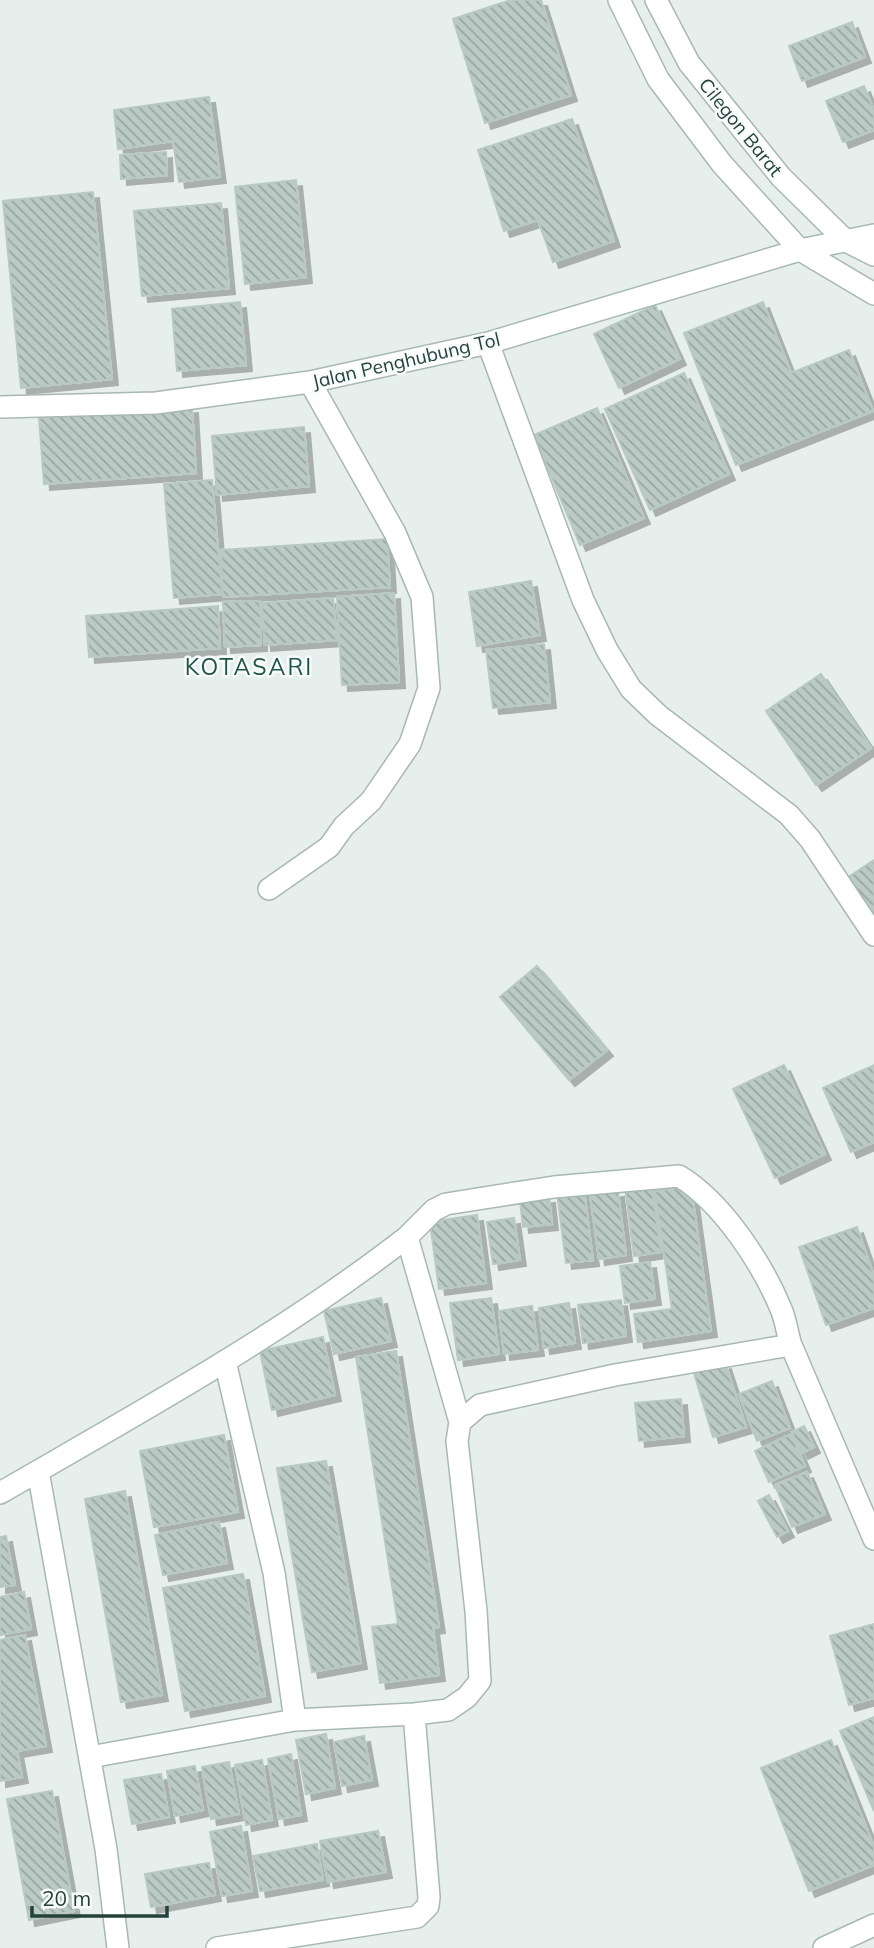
<svg xmlns="http://www.w3.org/2000/svg" width="874" height="1948" font-family="Mulish,sans-serif">
<defs>
<pattern id="building-back-hatch" width="6" height="6" patternUnits="userSpaceOnUse" patternTransform="scale(1.75)"><rect width="6" height="6" fill="#bbcac4"/><path d="M-1 5l2 2M0 0l6 6M5-1l2 2" fill="none" stroke="#98a6a0"/></pattern>
<filter id="shadow"><feDropShadow dx="6" dy="6" stdDeviation="0" flood-color="#0004"/></filter>
</defs>
<rect width="100%" height="100%" fill="#e6efeb"/>
<path fill="url(#building-back-hatch)" stroke="#b8c9c2" stroke-width="2" filter="url(#shadow)" d="M511,0h30l30,95 -86,28 -32,-104z
M852,22l13,35 -63,24 -13,-35z
M864,86l10,25v19l-31,12 -17,-41z
M209,97l11,80 -41,5 -6,-41 -55,8 -4,-39z
M572,119l42,122 -61,21 -15,-42 -34,11 -26,-81z
M166,152l1,23 -46,4 -1,-24z
M296,180l10,97 -61,7 -10,-97z
M93,192l19,187 -91,9 -18,-187z
M221,203l8,85 -87,8 -8,-85z
M240,302l6,63 -69,6 -5,-62z
M763,302l28,71 58,-23 24,61 -137,54 -52,-132z
M655,305l25,54 -61,29 -25,-54z
M684,373l45,101 -79,36 -45,-101z
M192,407l4,66 -152,11 -5,-66z
M597,408l47,110 -64,27 -46,-110z
M304,427l5,59 -92,9 -5,-59z
M212,480l10,114 -48,4 -10,-114z
M387,539l3,48 -167,10 -2,-47z
M531,581l9,54 -63,11 -8,-54z
M394,593l5,89 -57,3 -5,-88z
M333,598l4,42 -72,5 -3,-42z
M260,601l1,44 -36,2 -2,-45z
M218,606l2,42 -131,9 -3,-41z
M544,644l6,58 -57,6 -7,-58z
M821,674l50,74 -55,37 -50,-74z
M874,860v71l-33,-49z
M537,966l70,84 -38,30 -69,-83z
M784,1065l41,89 -50,24 -42,-89z
M874,1065v77l-23,10 -28,-64z
M651,1183l10,69 -27,4 -9,-69z
M691,1186l20,145 -73,11 -4,-28 38,-5 -17,-118z
M584,1190l9,70 -27,3 -9,-70z
M618,1191l8,64 -27,4 -9,-64z
M549,1197l3,27 -29,3 -3,-26z
M477,1215l9,68 -47,6 -9,-67z
M514,1218l6,42 -27,4 -6,-42z
M857,1227l17,49v32l-48,17 -27,-78z
M650,1262l5,37 -30,4 -5,-37z
M381,1298l10,43 -57,13 -10,-43z
M491,1298l8,56 -41,6 -8,-57z
M621,1300l5,36 -43,7 -5,-38z
M569,1303l6,40 -31,5 -5,-40z
M532,1306l6,44 -34,4 -5,-43z
M323,1337l12,58 -63,15 -12,-59z
M396,1351l43,276 -6,1 6,47 -59,8 -8,-56 26,-3 -42,-267z
M725,1363l21,64 -33,10 -19,-64z
M772,1381l18,47 -33,13 -18,-47z
M681,1399l3,37 -45,5 -4,-38z
M804,1426l10,21 -12,6 -10,-21z
M791,1434l14,32 -36,16 -14,-31z
M224,1435l14,77 -84,15 -14,-76z
M326,1461l35,202 -49,9 -35,-204z
M807,1472l18,42 -33,13 -17,-42z
M125,1491l37,204 -41,7 -36,-203z
M769,1495l19,36 -11,6 -19,-36z
M219,1522l8,41 -64,12 -8,-40z
M6,1536l9,49 -15,2v-50z
M243,1574l22,122 -80,15 -22,-123z
M24,1592l7,37 -31,6v-38z
M874,1624v74l-25,7 -19,-69z
M25,1635l21,111 -29,5 5,26 -22,4v-141z
M874,1717v94l-34,-80z
M326,1734l9,54 -29,6 -10,-54z
M364,1736l8,44 -30,6 -8,-44z
M831,1740l43,107v18l-65,26 -48,-123z
M291,1754l10,61 -22,4 -11,-60z
M262,1760l10,60 -26,5 -11,-60z
M229,1762l10,52 -28,5 -9,-52z
M195,1766l8,44 -28,6 -8,-45z
M161,1774l8,43 -37,7 -8,-44z
M52,1791l22,120 -45,9 -22,-121z
M241,1826l11,65 -30,5 -12,-64z
M378,1831l8,41 -58,10 -8,-41z
M317,1844l6,36 -63,11 -7,-35z
M209,1863l6,32 -64,12 -6,-33z"/>
<g fill="none" stroke-linecap="round" stroke-linejoin="round">
<defs>
<path id="minor" d="M619,0l39,79 64,85 78,86 74,44
M656,0l33,63 92,114 65,64 28,14
M488,343l95,257 24,50 24,39 27,26 131,100 21,24 64,96
M0,407l156,-4 154,-21 178,-39 312,-93 74,-15
M269,889l60,-42 15,-21 27,-25 39,-57 19,-56 -7,-91 -27,-64 -85,-151
M791,1345l83,194
M225,1361l49,212 21,147
M38,1471l68,378 12,99
M0,1493c138,-80 281,-158 407,-256l53,185
M90,1757l205,-37 119,-6 34,-4 19,-13 13,-16 -4,-70 -19,-170 3,-19 20,-17 135,-30 176,-30c-4,-12 -5,-25 -10,-36 -19,-46 -59,-107 -102,-133l-125,11 -108,17 -12,6 -27,27
M217,1948l200,-31 11,-11 1,-9 -15,-183
M824,1948l50,-23"/>
</defs>
<use href="#minor" stroke="#a8b8b2" stroke-width="24"/>
<use href="#minor" stroke="#fff" stroke-width="21"/>
</g>
<g text-anchor="middle" stroke-width="5" stroke-linejoin="round" paint-order="stroke">
<g font-size="19" fill="#24423a" stroke="#f7fbf9">
<text transform="translate(741 127) rotate(51)" y="7">Cilegon Barat</text>
<text transform="translate(406 360) rotate(-13)" y="7">Jalan Penghubung Tol</text>
</g>
<g font-size="23" letter-spacing="2" fill="#1f5548" stroke="#f7fbf9">
<text x="249" y="675">KOTASARI</text>
</g>
</g>
<path d="M32 1906v10h135v-10" fill="none" stroke="#24423a" stroke-width="3.5"/>
<text x="42" y="1906" font-size="21" fill="#24423a" stroke="#f7fbf9" stroke-width="5" paint-order="stroke">20 m</text>
</svg>
